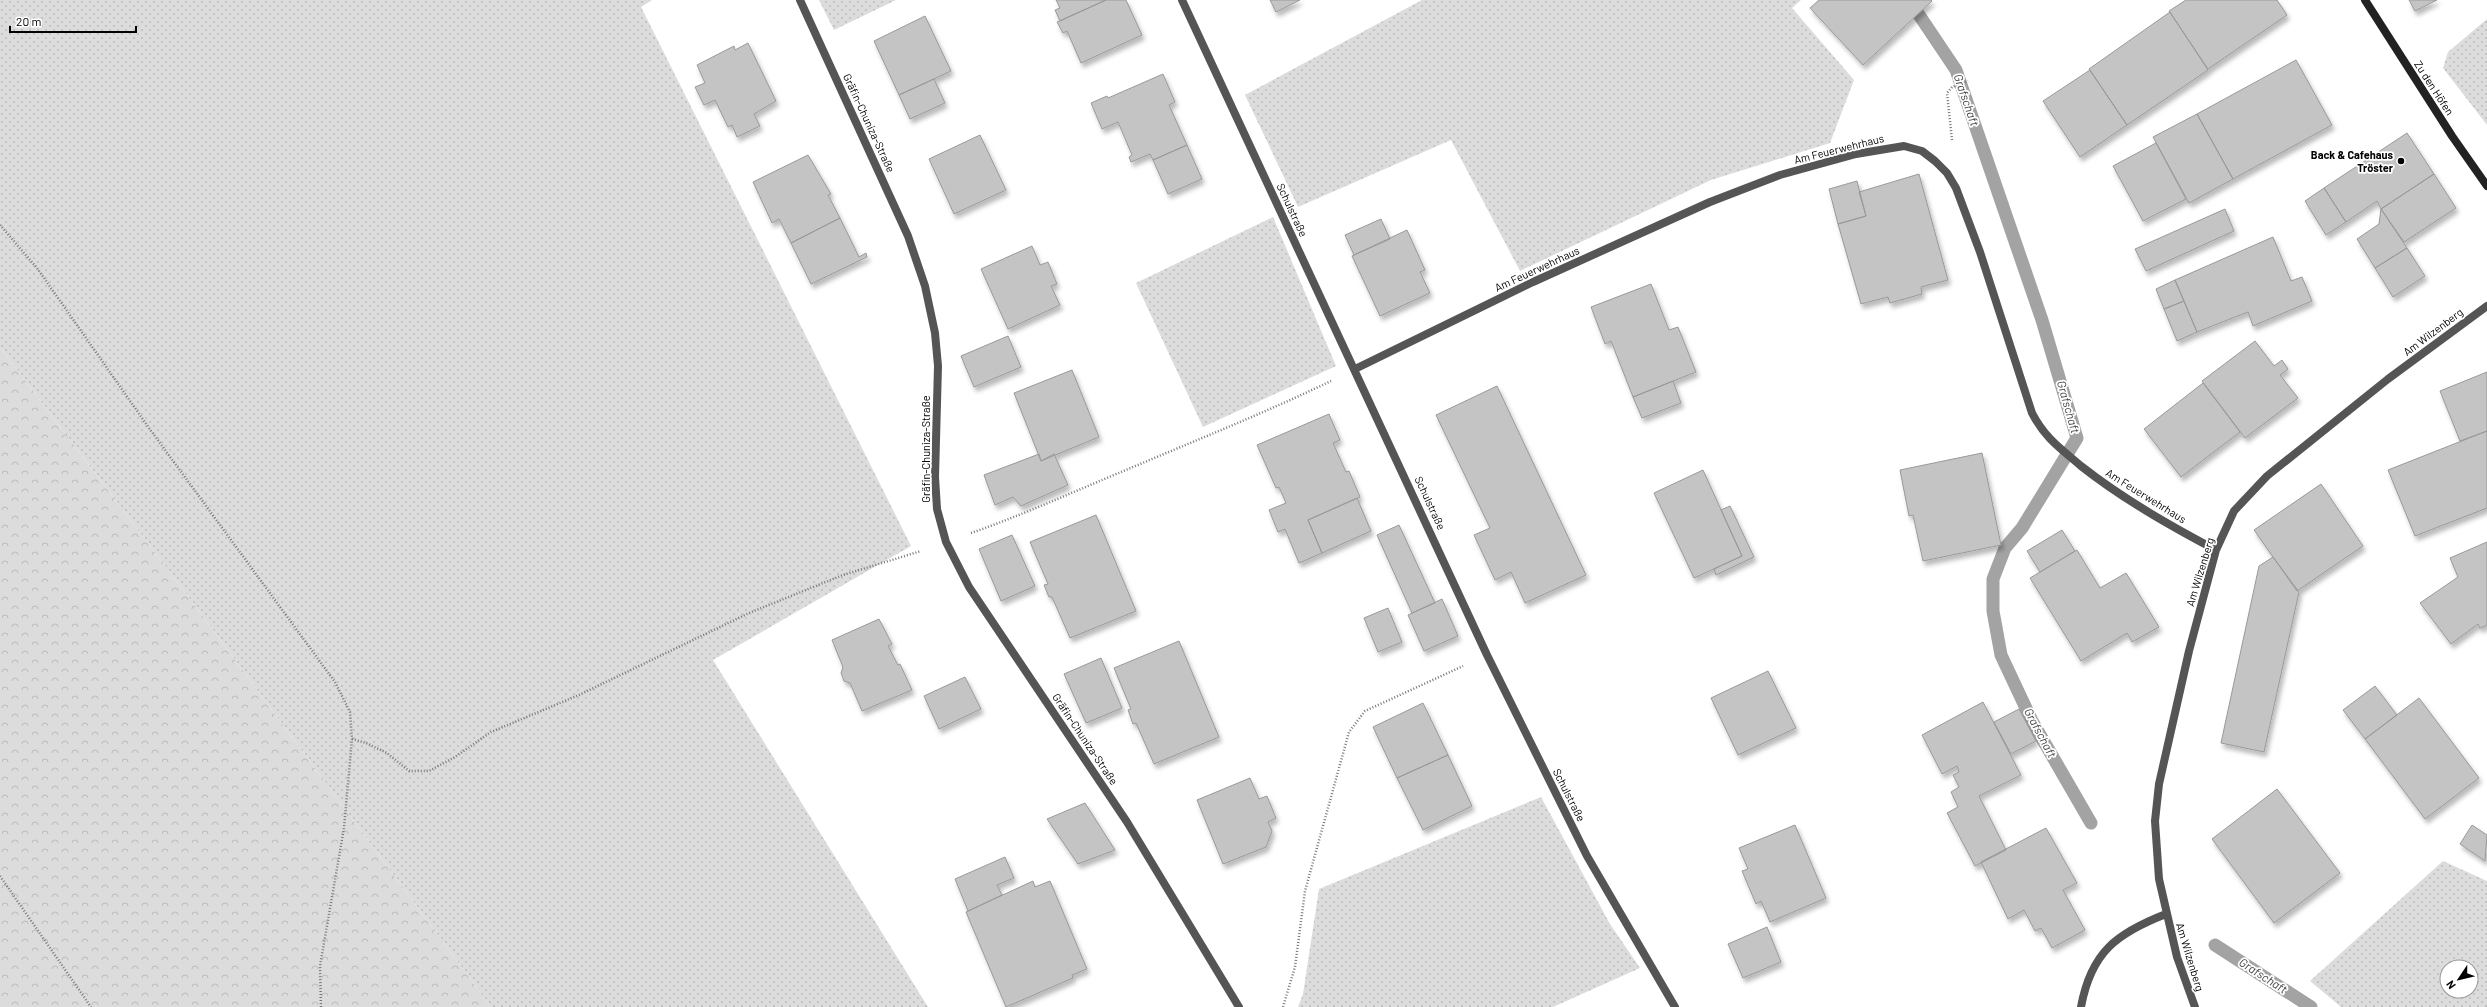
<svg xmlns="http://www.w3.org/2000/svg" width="2487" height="1007" font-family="Barlow,sans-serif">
<defs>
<pattern id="grass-dots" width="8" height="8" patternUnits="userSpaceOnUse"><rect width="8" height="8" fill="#dcdcdc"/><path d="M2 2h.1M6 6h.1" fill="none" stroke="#bbb" stroke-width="1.8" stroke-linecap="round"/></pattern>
<pattern id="forest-crowns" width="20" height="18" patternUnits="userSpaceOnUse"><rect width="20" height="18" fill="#dcdcdc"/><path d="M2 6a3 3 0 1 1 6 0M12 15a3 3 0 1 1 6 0" fill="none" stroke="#bbb"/></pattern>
<filter id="shadow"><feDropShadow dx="2.5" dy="4.5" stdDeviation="2" flood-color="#0004"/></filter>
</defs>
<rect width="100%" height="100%" fill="#fff"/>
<path fill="url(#grass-dots)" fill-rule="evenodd" d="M0,0h652l-11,7 270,539 -198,114 215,347h-437l-295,-400 -196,-260z
M819,0h77l-62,30z
M1422,0h379l-9,8 62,72 -24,63 -119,37 -191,91 -69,-131 -153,67 -53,-112z
M2487,19v106l-44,-57 5,-16z
M1273,217l63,149 -133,61 -67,-144z
M1541,797l69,127 30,44 -87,39h-255l5,-13 16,-105z
M2443,861l44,20v126h-146l-31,-26zM2447,967h24v24h-24z"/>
<path fill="url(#forest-crowns)" d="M0,347l196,260 295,400h-491z"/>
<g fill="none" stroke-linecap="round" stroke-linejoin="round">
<path stroke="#a3a3a3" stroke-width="13" d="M1909,0l47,70 86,250 35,118 -55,90 -17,20 -12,31v32l8,44 31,66 59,102
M2215,945l96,62"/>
</g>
<path fill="#c4c4c4" stroke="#999" filter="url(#shadow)" d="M1056,0h50l-46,21 -5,-11 5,-2z
M1106,0h20l16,35 -61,28 -14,-32 -4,2 -6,-11z
M1270,0h30l-24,12z
M1819,0h112l1,1 -69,64 -53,-57z
M2186,0h91l10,15 -79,54 -39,-58z
M2409,0h28l-22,11z
M2170,12l38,58 -81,55 -38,-56z
M925,16l26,55 -52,24 -25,-54z
M748,43l28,58 -22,13 6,12 -23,11 -5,-12 -4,2 -13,-27 -11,5 -9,-18 10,-4 -8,-18 37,-19 1,4z
M2296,60l36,65 -99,54 -36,-65z
M2090,70l37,55 -47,32 -37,-56z
M1163,74l12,28 -6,3 18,40 -34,15 -3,-6 -19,8 -2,-5 3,-2 -14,-33 -16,7 -11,-26 16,-7 1,2z
M934,79l11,24 -35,16 -11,-24z
M2197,114l36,65 -44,24 -36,-66z
M2407,133l27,41 -53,35 -4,-8 -31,21 -22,-34z
M980,135l26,55 -52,24 -25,-55z
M2156,143l30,56 -43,22 -30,-55z
M1187,145l15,34 -34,15 -15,-34z
M808,155l23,39 -3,1 12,23 -49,25 -12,-24 -7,4 -19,-41z
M1919,174l29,106 -27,7 1,7 -32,9 -2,-6 -27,7 -23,-80 28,-8 -7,-24z
M2434,174l22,34 -52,34 -23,-33z
M1857,181l9,35 -28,8 -9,-35z
M2324,188l22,34 -20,13 -21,-34z
M2225,209l9,22 -88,40 -11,-22z
M2381,209l26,39 -32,20 -18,-29 22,-15z
M840,218l19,39 7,-4 1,4 -56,27 -20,-41z
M1381,219l9,20 -36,16 -9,-20z
M1407,230l18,40 -5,2 10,21 -50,23 -28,-60z
M2273,237l18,44 11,-4 10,24 -59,25 -5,-14 -51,20 -22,-52z
M1032,246l8,19 8,-3 9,22 -6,2 9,19 -52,24 -27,-60z
M2407,248l18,28 -32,21 -18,-29z
M2175,280l9,21 -20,8 -8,-20z
M1651,284l18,46 9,-3 18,45 -63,25 -22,-56 -6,3 -14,-37z
M2184,301l13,31 -20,9 -13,-32z
M1008,336l13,31 -47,20 -13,-31z
M2255,341l19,25 8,-6 6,9 -8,6 18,23 -53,40 -43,-57z
M1072,370l27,67 -58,24 -27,-68z
M2487,372v59l-27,10 -20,-50z
M1673,381l8,22 -39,15 -9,-21z
M2203,383l37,49 -59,45 -37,-48z
M1497,386l89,189 -61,28 -14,-31 -16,8 -21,-45 16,-7 -54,-113z
M1329,414l11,26 -7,3 13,29 3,-1 11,26 -52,23 14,33 -23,10 -14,-34 -7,3 -9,-22 17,-7 -7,-16 -3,1 -19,-43z
M2487,431v77l-72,28 -27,-66z
M1982,453l19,92 -78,16 -10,-46 -4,1 -9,-46z
M1039,454l2,7 13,-7 14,31 -47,21 -8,-9 -18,8 -11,-30z
M1703,470l39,86 -48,22 -40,-85z
M2321,484l42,62 -66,45 -43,-61z
M1357,498l14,33 -49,22 -14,-33z
M1730,506l24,51 -38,18 -2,-6 28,-13 -21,-46z
M1096,515l40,96 -66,27 -18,-41h-3l-5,-12 4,-1 -18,-42z
M1399,525l36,78 -23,10 -35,-78z
M2062,530l13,21 -35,21 -13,-21z
M1012,535l23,51 -34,15 -22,-52z
M2487,542v83l-7,3 -2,-4 -27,20 -31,-41 38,-26 -8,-19z
M2077,550l23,38 26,-15 33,54 -27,15 -5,-9 -46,28 -51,-83z
M2273,557l26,35 -35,160 -43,-9 38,-177z
M1442,599l16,37 -34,15 -16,-36z
M1388,608l14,34 -24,10 -14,-34z
M879,619l13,25 -4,2 10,19 2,-1 12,26 -50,21 -12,-28 -6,-2 -3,-8 2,-6 -11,-27z
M1179,641l40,96 -65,27 -18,-41 -3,1 -5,-14 3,-1 -17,-41z
M1101,658l21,50 -36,15 -22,-49z
M1768,671l28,57 -58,27 -27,-57z
M965,677l16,32 -42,20 -15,-33z
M2375,686l22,29 -32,24 -22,-29z
M2419,698l60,80 -54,41 -60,-80z
M1983,702l38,73 -42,21 27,54 -31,16 -28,-53 11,-6 -7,-15 8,-5 -6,-12 6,-3 -2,-6 -15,8 -20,-39z
M1423,703l25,52 -51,23 -24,-51z
M2019,709l17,32 -25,13 -17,-32z
M1448,755l24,51 -49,24 -26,-52z
M1250,778l9,21 8,-3 9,22 -8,4 4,9 -6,16 -43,17 -26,-64z
M2277,789l63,84 -66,50 -62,-84z
M1085,803l30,47 -37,14 -31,-45z
M1795,825l31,73 -56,24 -9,-21 -5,3 -14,-33 6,-2 -9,-21z
M2472,825l15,10 -2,26 -25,-17z
M2046,828l31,55 -14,7 22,40 -33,18 -11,-20 -6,3 -11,-21 -16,9 -27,-57z
M1005,857l9,21 -17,7 5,10 -34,16 -13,-32z
M1033,881l2,6 15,-6 37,88 -15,6 1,3 -67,29 -40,-95z
M1767,927l14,35 -38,16 -15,-34z"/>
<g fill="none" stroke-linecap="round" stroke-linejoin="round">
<path stroke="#777" stroke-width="2.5" stroke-dasharray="1 2" stroke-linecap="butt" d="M1952,140l-5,-47 5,-6 16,-6
M0,225l37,43 112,160 186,254 15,30 2,27 -8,89 -24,138 1,41
M971,533c49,-17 95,-38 143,-58 73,-31 146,-60 217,-94
M352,739l14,4 21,10 22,18h20l26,-14 36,-25 88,-37 170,-82 94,-38 78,-24
M0,876l91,131
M1283,1007l12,-40 10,-76 44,-159 16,-21 98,-45"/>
<path stroke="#555" stroke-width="8" d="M800,0l108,236 17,50 10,47 3,33 -3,111 2,32 9,33 23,45 158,235 112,185
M1182,0l305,655 100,201 88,151
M1355,369l178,-87 177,-80 70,-27 76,-21 48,-8 18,5 13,10 12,12 9,15 24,64 52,161c13,25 28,35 49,53 42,33 88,59 135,84
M2081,1007c10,-55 36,-74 85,-93
M2195,1007l-18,-50 -18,-78 -4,-58 4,-37 30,-133 27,-101 18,-39 33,-35 121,-97 99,-73"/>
<path stroke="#222" stroke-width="8" d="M2365,0l87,136 35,50"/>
</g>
<circle fill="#000" stroke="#fff" stroke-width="1.5" cx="2401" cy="161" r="4"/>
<g text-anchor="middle" stroke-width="3.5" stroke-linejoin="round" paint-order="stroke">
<g font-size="11" fill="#000" stroke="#fff">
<text transform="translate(2434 88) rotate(57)" y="4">Zu den Höfen</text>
<text transform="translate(869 123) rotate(65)" y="4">Gräfin-Chuniza-Straße</text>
<text transform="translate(1839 149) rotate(-14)" y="4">Am Feuerwehrhaus</text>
<text transform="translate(1292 210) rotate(65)" y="4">Schulstraße</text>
<text transform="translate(1537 269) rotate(-25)" y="4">Am Feuerwehrhaus</text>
<text transform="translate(2433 332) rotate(-37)" y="4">Am Wilzenberg</text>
<text transform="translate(926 449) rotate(-90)" y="4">Gräfin-Chuniza-Straße</text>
<text transform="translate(2146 496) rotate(32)" y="4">Am Feuerwehrhaus</text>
<text transform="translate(1430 503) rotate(65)" y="4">Schulstraße</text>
<text transform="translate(2200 572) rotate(-73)" y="4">Am Wilzenberg</text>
<text transform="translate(1085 739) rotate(56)" y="4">Gräfin-Chuniza-Straße</text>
<text transform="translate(1569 795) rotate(63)" y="4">Schulstraße</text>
<text transform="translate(2190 957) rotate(73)" y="4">Am Wilzenberg</text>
</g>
<g font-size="11" font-weight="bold" fill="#000" stroke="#fff" text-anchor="end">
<text x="2393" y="159">Back &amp; Cafehaus<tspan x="2393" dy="13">Tröster</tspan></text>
</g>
<g font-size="12" font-style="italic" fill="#444" stroke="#fff">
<text transform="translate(1966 100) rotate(71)" y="4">Grafschaft</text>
<text transform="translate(2068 407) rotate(74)" y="4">Grafschaft</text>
<text transform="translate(2040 733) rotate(62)" y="4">Grafschaft</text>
<text transform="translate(2263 976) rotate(33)" y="4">Grafschaft</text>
</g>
</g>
<g transform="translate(2459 979) rotate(235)"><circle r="19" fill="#ffffff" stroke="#999999"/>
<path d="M0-3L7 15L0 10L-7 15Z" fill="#000000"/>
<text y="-6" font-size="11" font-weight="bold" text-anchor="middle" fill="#000000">N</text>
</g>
<path d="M10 26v6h126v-6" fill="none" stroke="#000000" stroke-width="2"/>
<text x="16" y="26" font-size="12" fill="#000000" stroke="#ffffff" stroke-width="3" paint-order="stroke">20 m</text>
</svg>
